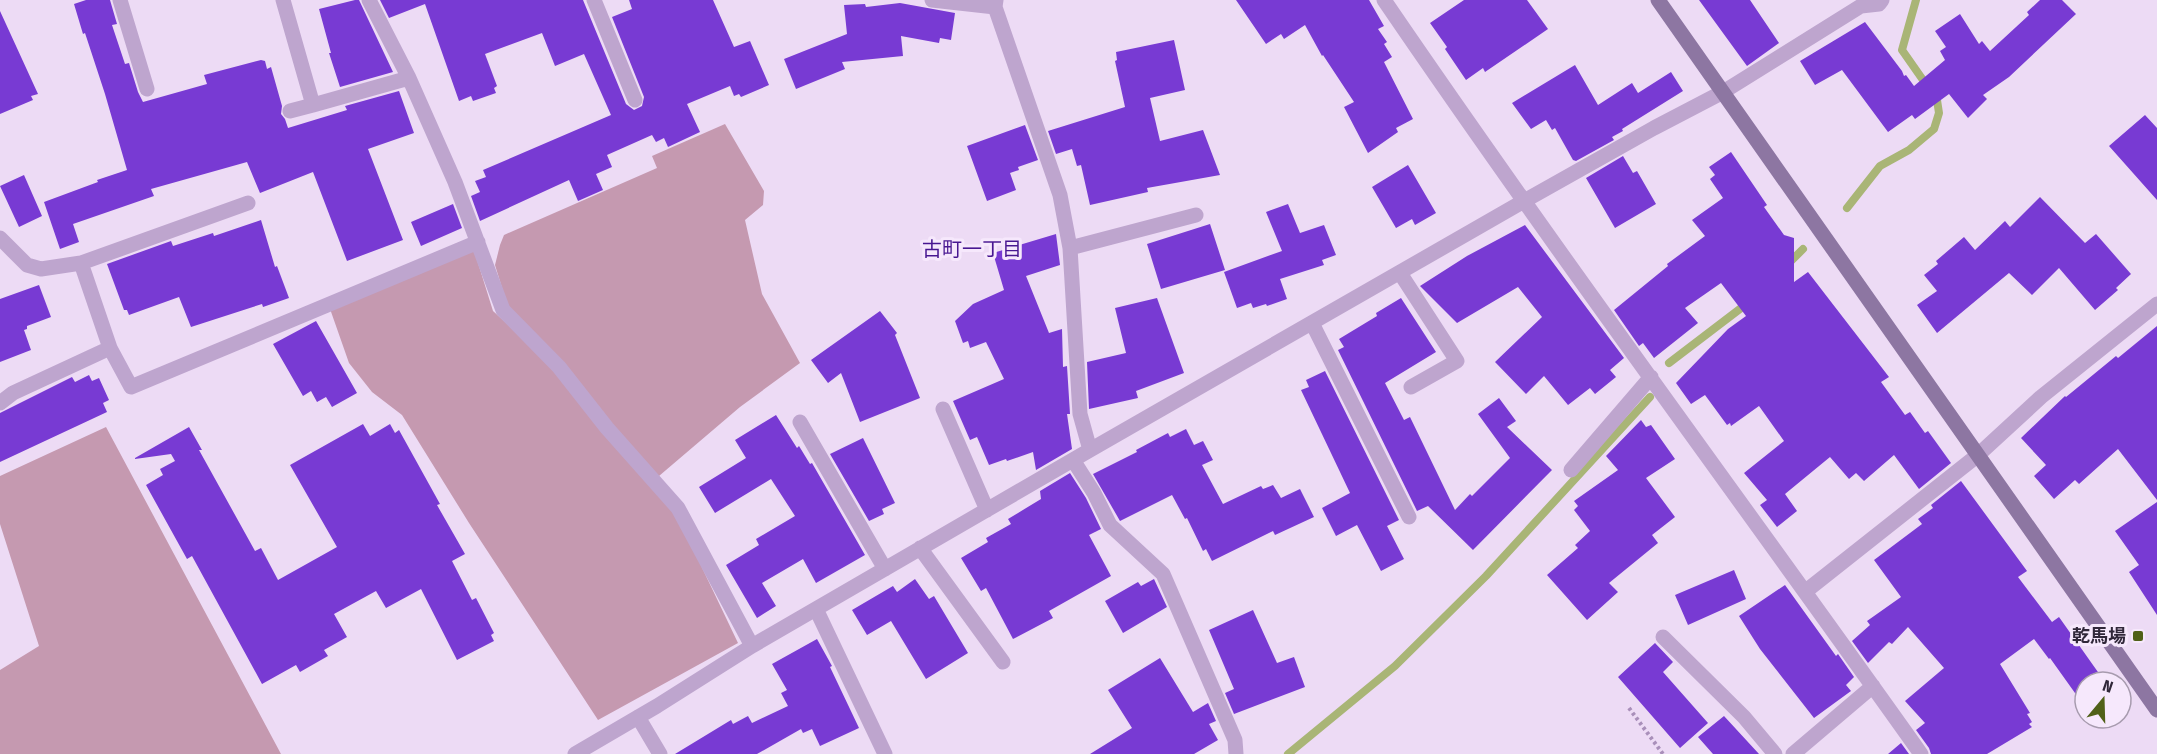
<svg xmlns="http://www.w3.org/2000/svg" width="2157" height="754" font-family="'Fira Sans Condensed','Noto Sans JP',sans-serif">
<rect width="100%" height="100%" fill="#eddbf5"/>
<path fill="#c599b0" d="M725,124l39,67 -1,14 -18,15 17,74 38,69 -60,44 -81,69 -43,-45 -109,-127 -12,-39 5,-20 4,-10 153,-67 -5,-12z
M474,250l19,61 66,60 116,140 63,132 -140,77 -129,-197 -67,-108 -30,-23 -23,-29 -20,-57z
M106,427l175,327h-281v-84l39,-24 -39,-122v-48z"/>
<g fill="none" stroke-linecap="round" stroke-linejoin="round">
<path stroke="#a9b576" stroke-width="8" d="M1847,208l33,-42 29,-16 25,-21 5,-16 -2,-13 -35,-50 14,-50
M1786,266l17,-17
M1669,363l80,-61
M1288,754l107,-88 91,-90 164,-179"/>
</g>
<path fill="#783ad3" d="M86,0h24l7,24 -5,1 13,39 4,-1 9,29 5,10 64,-18 -3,-9 57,-15 4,1 2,8 4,-2 11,39 -1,8 4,5 3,9 59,-18 -2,-4 54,-15 15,42 -46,16 35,91 -56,21 -34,-89 -53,21 -13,-31 -96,27 3,7 -81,28 6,18 -19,7 -16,-47 54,-20 -1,-2 30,-10 -22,-76 -20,-61 -2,1 -9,-30z
M355,0h4l34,72 -53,15 -11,-34h2l-12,-44z
M380,0h203l43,104 8,6 8,-4 2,-9 -32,-80 20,-8 -3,-9h84l21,47 16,-6 19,44 -28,12 -2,-3 -5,2 -4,-10 -43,18 13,28 -32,15 -4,-9 -8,4 -4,-7 -45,20 5,12 -16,7 7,16 -25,11 -9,-21 -89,41 -9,-25 9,-4 -5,-11 11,-4 -3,-7 128,-55 -27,-61 -29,12 -13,-33 -57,21 12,32 -3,2 2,5 -23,8 -2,-5 -12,5 -34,-97 -36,14z
M1236,0h133l15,26 -6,3 9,13 -3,2 8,13 -8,5 29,57 -17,9 2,4 -30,21 -24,-46 10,-5 -31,-47 -1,1 -17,-31 -21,14 -3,-5 -15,10z
M1464,0h63l21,29 -63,43 -2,-4 -17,12 -21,-31 2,-2 -17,-24z
M1699,0h51l29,43 -32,23z
M2040,0h22l14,14 -67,63 -26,18 4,4 -19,19 -19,-24 -34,25 -3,-4 -24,17 -46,-62 -27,15 -15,-24 65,-39 37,49 2,5 2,-1 8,11 31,-26 -5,-9 6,-4 -11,-16 25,-17 19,30 3,-3 8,10 39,-36 -2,-3z
M900,3l55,10 -4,27 -11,-2 -1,5 -38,-7 2,20 -61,6 3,7 -49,20 -12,-30 63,-25 -3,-29 21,-1 1,3z
M0,11l38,83 -7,2 2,4 -33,14z
M1174,40l11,50 -35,8 10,43 43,-11 17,45 -73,13 1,4 -58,13 -9,-40 -4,1 -5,-17 -16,5 -8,-23 77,-24 -10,-46 2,-1 -1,-8z
M1575,65l23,40 34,-22 6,10 33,-21 12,19 -61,38 1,2 -11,6 2,3 -38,21 -3,-1 -18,-32 -3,2 -6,-10 -15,9 -19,-26z
M2145,115l12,13v72l-48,-54z
M1025,125l13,35 -20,7 1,3 -9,3 6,17 -29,11 -20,-55z
M1731,152l36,53 -3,2 20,28 10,3v44l14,-10 81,105 -8,5 24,33 5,-3 15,21 3,-2 23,32 -32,26 -25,-34 -30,26 -8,-8 -7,6 -19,-22 -45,37 12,17 -20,16 -17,-22 7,-5 -23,-27 40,-32 -25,-35 -28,20 -1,-3 -3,2 -22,-30 -14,9 -15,-21 52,-54 18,-13 -25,-33 -36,25 13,15 -44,35 -11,-15 -4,3 -25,-36 54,-44 -1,-2 38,-28 -13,-16 31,-22 -13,-19 5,-4 -6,-8z
M1623,156l10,17 4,-2 19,33 -41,24 -29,-50z
M1408,165l28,48 -21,12 -3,-6 -16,9 -24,-41z
M24,175l18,41 -23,11 -19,-41z
M2040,197l45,46 11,-9 35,40 -15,14 2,2 -23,20 -36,-42 -27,27 -23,-22 -72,60 -20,-28 20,-14 -13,-16 14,-11 -2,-3 28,-24 11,13 30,-29 5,6z
M453,204l9,24 -41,18 -10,-24z
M1288,204l12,29 24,-8 12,30 -14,5 2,5 -44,14 7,20 -20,7 -1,-2 -13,4 -2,-5 -14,5 -13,-36 58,-21 -16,-39z
M261,220l14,47 2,-1 12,32 -26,9 -1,-3 -71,23 -12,-30 -50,18 -2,-5h-3l-17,-46 64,-23 2,5 40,-13 1,3z
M1210,224l15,46 -64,19 -14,-45z
M1525,225l99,133 -14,12 6,7 -21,17 -5,-6 -22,17 -24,-29 -18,18 -31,-32 47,-45 -24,-30 -61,36 -37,-37 47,-30z
M1056,234l4,31 -34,11 23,57 13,-4 1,38 4,-1 3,48h-3l5,35 -36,21 -3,-18 -26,9 -1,-2 -17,6 -12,-28 -7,3 -17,-39 51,-22 -18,-37 -16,6 -2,-7 -5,2 -8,-22 18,-17 31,-14 -11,-37z
M39,285l12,32 -24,9v3l-3,1 7,20 -31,12v-63z
M1157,298l27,75 -48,18 2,7 -49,11 -2,-47 39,-9 -11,-45z
M1401,298l35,54 -51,31 19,37 6,-3 45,93 15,-16 2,2 38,-38 -32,-44 21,-16 17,23 -9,6 45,43 -79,80 -45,-44 -11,5 -79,-161 6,-3 -5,-8 38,-23 -1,-3z
M880,311l17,22 -2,2 25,63 -60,24 -19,-49 -13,10 -17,-23z
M316,321l41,72 -25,14 -6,-10 -9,5 -6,-11 -8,5 -30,-52z
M2157,326v174l-39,-51 -39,35 -4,-4 -21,19 -20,-23 12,-11 -25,-27 44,-42 1,1 50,-41 2,2z
M1325,371l74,149 -12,6 17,33 -23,12 -24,-46 -21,11 -14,-28 28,-15 -49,-103 8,-3 -3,-7z
M89,375l3,6 7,-3 10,22 -6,3 4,9 -107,50v-49l72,-36 3,5z
M776,415l21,33 2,-2 11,18 2,-1 53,92 -49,28 -13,-24 -41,24 14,23 -19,12 -31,-53 33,-20 -3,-6 39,-23 -24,-37 -56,34 -16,-26 47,-29 -11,-18z
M1641,420l5,7 5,-2 24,34 -29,19 29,39 -23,18 6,8 -49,40 9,9 -31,28 -40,-45 31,-27 -3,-3 15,-14 -16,-21 4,-4 -4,-5 44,-31 -12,-14z
M363,424l7,12 20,-12 5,9 4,-3 41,74 -3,1 28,49 -13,7 20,39 4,-2 18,35 -3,2 3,6 -37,19 -36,-71 -35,19 -10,-17 -42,23 13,23 -23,13 4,6 -28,16 -4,-7 -34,19 -70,-128 -5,3 -41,-74 17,-10 -3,-6 15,-8 -4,-7 -36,5v-1l54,-31 13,23h-3l56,101 6,-3 17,32 59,-33 -47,-82z
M1186,429l8,16 9,-4 10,19 -11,5 21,39 38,-18 2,3 10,-4 8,13 19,-9 14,28 -39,18 -2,-4 -61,30 -6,-12 -3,2 -16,-33 -2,1 -13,-24 -52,26 -27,-47 44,-22 -1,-2 32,-17 2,4z
M863,438l32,65 -13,6 2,5 -15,7 -39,-67z
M1070,473l16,25 15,31 -12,6 22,41 -62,35 4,7 -40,21 -27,-51 -5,3 -20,-33 27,-16 -2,-4 25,-14 -3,-5 33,-20 -1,-8z
M1961,481l66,90 -9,6 34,45 7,-5 46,65h-20v25l-35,-49 -1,1 -15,-20 -34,25 30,49 -3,1 5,8 -3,2 3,3 -45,27h-56l-2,-6 -13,-18 9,-7 -20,-22 39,-33 -36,-41 -16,17 -3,-2 -21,21 -16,-22 18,-16 -3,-4 34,-24 -27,-37 48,-36 -4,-5 15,-11 -2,-3z
M2157,502v113l-28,-43 10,-7 -24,-34z
M1734,570l12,29 -58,26 -13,-30z
M915,579l14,20 5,-3 34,57 -42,26 -35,-58 -24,14 -15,-25 41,-24 4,6z
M1154,579l13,28 -44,26 -18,-32 33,-19 3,4z
M1785,585l51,71 2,-2 16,23 -8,8 5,6 -37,27 -54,-69 -21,-33z
M1253,610l24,53 17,-6 11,30 -71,27 -9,-21 9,-4 -25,-59z
M817,639l15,27 -2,1 29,61 -39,18 -8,-17 -9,4 -2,-4 -44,25h-82l56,-34 2,4 15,-8 4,7 36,-17 -7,-13 6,-3 -15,-26z
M1655,643l18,19 -10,10 45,51 -28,25 -62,-71z
M1160,658l33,54 15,-9 8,18 -7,3 9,16 -24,14h-104l42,-26 -24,-38z
M1724,716l35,38h-46l-15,-17z
M1901,743l8,11h-21z"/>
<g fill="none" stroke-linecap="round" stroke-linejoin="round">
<path stroke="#a98fba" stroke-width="4" stroke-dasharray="3 3" stroke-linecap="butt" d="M1629,708l34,46"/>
<path stroke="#bea5ce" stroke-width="15" d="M120,0l27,89
M283,0l30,105 96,-27
M369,0l40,78 46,104 48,128 56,57 48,61 71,80 74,138
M594,0l41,100
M932,0l63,7
M996,0l-1,7 65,188 10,53 10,166 10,36
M1384,0c174,255 358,502 537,754
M290,111l23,-6
M0,238l27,27 14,4 40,-6 29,85
M1070,248l126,-33
M81,263l167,-60
M1400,273l57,88 -46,26
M1312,323l97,194
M0,403l13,-10 97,-45 21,39 347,-145
M943,409l44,101
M800,422l85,147
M1073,460l21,33 16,32 53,49 72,166 1,14
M1571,470l80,-93
M920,548l83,114
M1806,591l172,-136 63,-58 116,-93
M816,609l69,145
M1663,637l81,80 31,37
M638,717l22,37
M575,754l82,-48 95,-60 338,-196 434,-249 130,-73 69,-36 138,-86 18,-2 3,-4
M1793,754l80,-68"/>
<path stroke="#8d76a2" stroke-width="15" d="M1658,0l499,710"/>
</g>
<rect fill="#506018" stroke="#f6e8fc" stroke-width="2" x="2132" y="630" width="12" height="12" rx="3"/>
<g text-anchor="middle" stroke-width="6" stroke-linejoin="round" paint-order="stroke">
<g font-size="18" font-weight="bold" fill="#302739" stroke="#f6e8fc" text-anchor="end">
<text x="2126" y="642">乾馬場</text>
</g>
<g font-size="20" fill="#481791" stroke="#f6e8fc">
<text x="972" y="256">古町一丁目</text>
</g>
</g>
<g transform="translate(2103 700) rotate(19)"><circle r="28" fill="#f6e8fc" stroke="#a79bae" stroke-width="1.5"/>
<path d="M0-4.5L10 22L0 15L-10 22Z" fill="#506018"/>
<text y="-9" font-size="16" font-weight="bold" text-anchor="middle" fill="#302739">N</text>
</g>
</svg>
